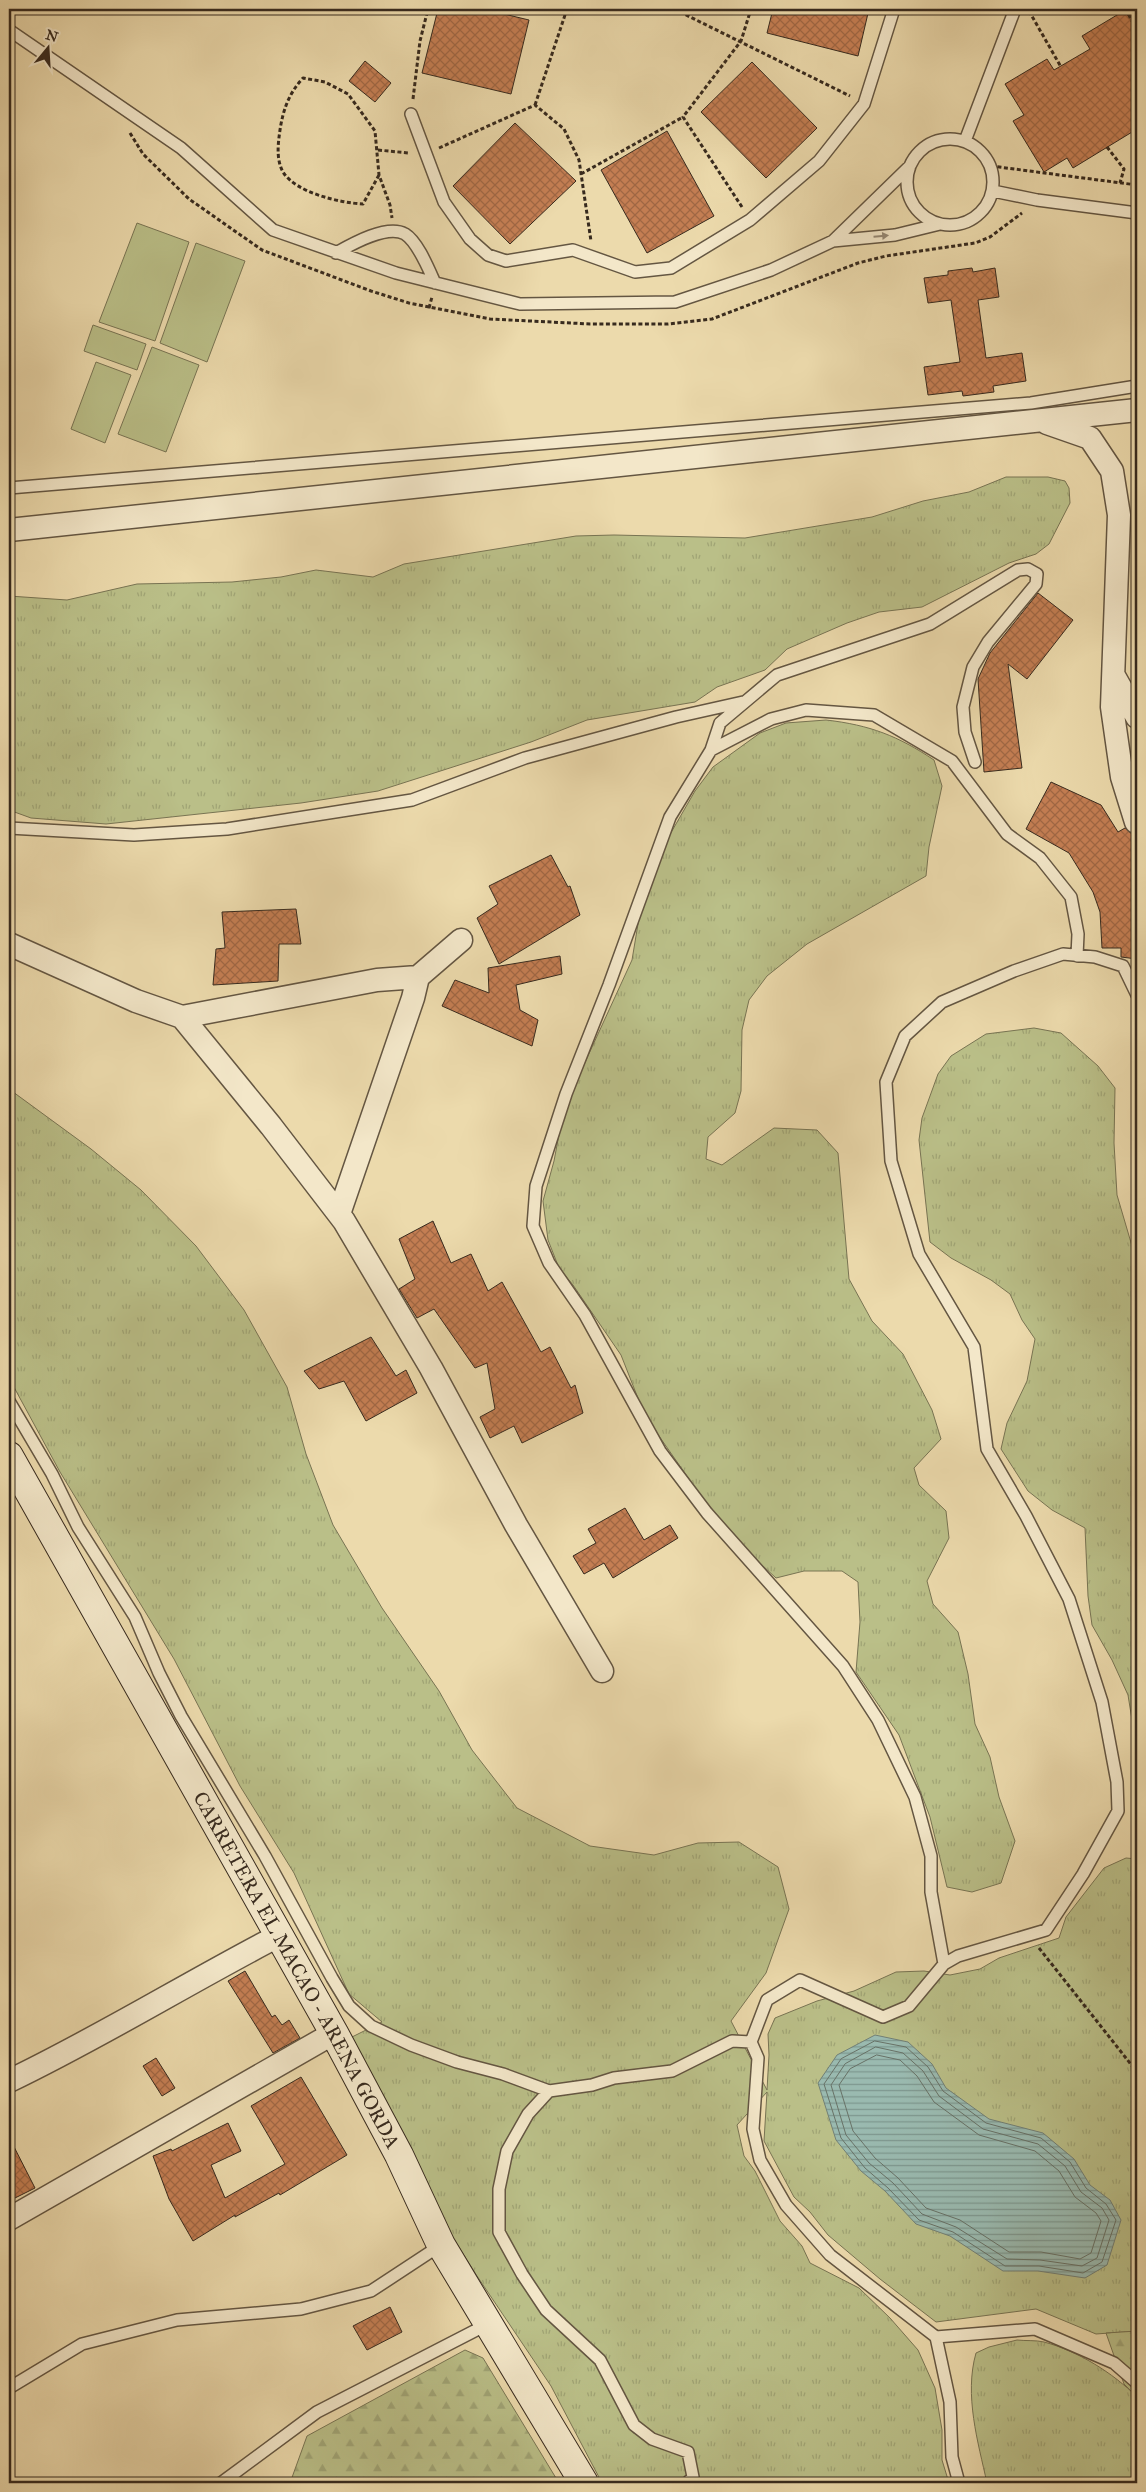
<svg xmlns="http://www.w3.org/2000/svg" width="1146" height="2492" font-family="'IM FELL Great Primer',serif">
<defs>
<pattern id="grass-tufts" width="24" height="20" patternUnits="userSpaceOnUse" patternTransform="scale(1.25)"><rect width="24" height="20" fill="#babf88"/><path d="M3 7l-1-3M5 7V3M7 7l1-3M15 17l-1-3M17 17v-4M19 17l1-3" fill="none" stroke="#a0a475"/></pattern>
<pattern id="forest-firs" width="22" height="20" patternUnits="userSpaceOnUse" patternTransform="scale(1.25)"><rect width="22" height="20" fill="#babf88"/><path d="M5 1l3.5 6h-7zM16 11l3.5 6h-7z" fill="#a0a475"/></pattern>
<pattern id="water-rules" width="6" height="5" patternUnits="userSpaceOnUse" patternTransform="scale(1.25)"><rect width="6" height="5" fill="#9abab0"/><path d="M0 2.5h6" fill="none" stroke="#7e978f"/></pattern>
<pattern id="building-cross-hatch" width="8" height="8" patternUnits="userSpaceOnUse" patternTransform="scale(1.25)"><rect width="8" height="8" fill="#c47e53"/><path d="M0 0l8 8M0 8l8-8" fill="none" stroke="#a06744"/></pattern>
</defs>
<rect width="100%" height="100%" fill="#ecdaac"/>
<filter id="stains"><feTurbulence type="fractalNoise" baseFrequency=".004" numOctaves="4"/><feColorMatrix values="0 0 0 0 .2 0 0 0 0 .09 0 0 0 0 .02 0 0 0 .5 -.17"/></filter>
<radialGradient id="worn" r=".72"><stop offset=".6" stop-color="#630" stop-opacity="0"/><stop offset="1" stop-color="#630" stop-opacity=".3"/></radialGradient>
<path fill="url(#grass-tufts)" stroke="#787453" d="M1006,477h42l17,4 4,7 1,15 -21,41 -13,10 -27,9 -87,44 -43,5 -32,11 -60,26 -22,21 -48,17 -22,15 -108,18 -56,22 -153,49 -77,12 -195,21 -75,-6 -22,-8v-214l58,4 70,-16 95,-2 49,-5 35,-7 57,7 31,-13 172,-28 38,-1 131,3 127,-21 51,-16 46,-9z
M826,720c44,5 72,16 108,40l8,26 -13,61 -3,29 -119,68 -40,32 -18,24 -7,30 -1,61 -6,22 -27,24 -2,22 16,6 52,-37 43,2 21,23 11,126 23,42 31,33 29,56 9,29 -27,29 5,17 27,26 3,27 -22,43 6,23 25,28 10,42 7,50 15,33 9,40 16,44 -14,42 -29,9 -25,-5 -17,-70 -31,-82 -43,-63 4,-50 -2,-40 -16,-11h-38l-28,7 -50,-46 -81,-116 -24,-61 -48,-70 -14,-17 -11,-28 -5,-39 11,-40 10,-53 68,-148 11,-66 22,-51 30,-52 18,-24 47,-34 26,-10z
M1034,1028l27,5 37,33 17,22 -1,55 3,52 20,68v488l-9,-56 -16,-35 -20,-35 -4,-29 -3,-68 -33,-18 -24,-19 -27,-42 6,-26 20,-42 8,-42 -13,-19 -12,-26 -19,-14 -40,-22 -21,-16 -11,-102 3,-22 16,-44 13,-18 35,-22z
M9,1089l82,60 50,41 55,56 48,64 43,77 19,67 27,71 49,83 57,83 33,59 45,58 73,38 64,9 44,-12 41,-1 39,25 11,42 -23,64 -35,48 36,69 2,-35 -1,-21 7,-16 42,-17 37,-10 42,-19 28,-1 26,4 30,-6 19,-11 60,-20 7,-21 38,-49 22,-10 11,1v472l-41,3 -60,-25 -100,13 -56,-43 -52,-44 -18,-23 -16,-15 -30,-56 3,-49 -30,33 7,31 11,15 25,50 22,25 8,17 49,25 31,30 28,32 17,38 7,42v30l7,23h-347l-51,-97 -74,-110 -93,-148 -34,-90 32,-16 -33,-28 -55,-121 -54,-87 -66,-127 -114,-187 -51,-94z
M1017,2340c9,1 19,0 27,2 34,9 69,31 93,55v86h-150c-9,-41 -23,-88 -11,-130l13,-6z"/>
<path fill="url(#forest-firs)" stroke="#787453" d="M1137,2331v66l-13,-13 -18,-51z
M465,2350l18,8 76,125h-269l17,-47z"/>
<path fill="#babf88" stroke="#787453" d="M137,223l52,19 -34,99 -56,-19z
M196,243l49,18 -38,101 -47,-19z
M93,325l53,19 -9,26 -53,-19z
M152,347l47,18 -33,87 -48,-18z
M96,362l35,13 -26,68 -34,-14z"/>
<path fill="url(#water-rules)" stroke="#728076" d="M875,2035l33,7 24,22 14,24 43,31 54,14 31,26 16,26 20,15 11,20 -14,45 -22,13 -47,-7h-35l-53,-35 -34,-12 -31,-33 -24,-20 -25,-31 -18,-57 19,-28z"/>
<g fill="none" stroke-linecap="round" stroke-linejoin="round">
<path stroke="#687267" stroke-width="1" d="M875,2041l31,6 22,20 15,24 43,32 55,15 29,24 16,26 20,16 10,16 -14,42 -19,11 -44,-7h-34l-52,-34 -34,-12 -31,-32 -23,-20 -24,-30 -17,-54 17,-25z
M876,2047l27,6 20,18 16,25 44,33 55,15 27,22 16,26 21,16 7,12 -12,38 -15,8 -42,-6 -33,-1 -51,-32 -34,-13 -29,-31 -24,-20 -23,-28 -15,-50 14,-21z
M877,2055l23,5 17,16 17,26 45,33 56,16 24,20 16,26 21,16 5,8 -10,32 -11,6 -39,-7h-32l-49,-32 -34,-12 -28,-30 -23,-20 -22,-27 -14,-46 11,-16z"/>
</g>
<path fill="url(#building-cross-hatch)" stroke="#372a1e" d="M438,9h45l46,11 -18,74 -89,-21z
M773,9h96l-11,47 -91,-23z
M1127,9h10v120l-64,39 -6,-10 -23,14 -31,-51 11,-6 -19,-31 42,-25 7,11 36,-21 -8,-13z
M365,61l26,22 -16,19 -26,-21z
M752,62l65,66 -51,50 -65,-66z
M515,123l61,58 -66,63 -57,-58z
M667,131l47,85 -67,37 -46,-83z
M972,268l1,4 22,-4 4,29 -21,3 8,58 36,-5 4,28 -33,5 1,6 -31,4 -1,-5 -34,4 -4,-28 36,-5 -9,-62 -23,3 -4,-25 24,-3v-4z
M1038,593l35,27 -46,59 -19,-15 14,104 -38,4 -6,-93 12,-26z
M1051,782l50,23 17,27 7,-4 8,7h4v124l-16,-2v-9h-19l-2,-36 -7,-20 -24,-39 -43,-24z
M551,855l17,32 2,-1 10,29 -81,49 -22,-46 21,-14 -9,-18z
M296,909l5,35h-22l-1,37 -65,4 3,-36 9,-1 -3,-36z
M560,956l2,18 -46,11 4,25 18,10 -6,26 -90,-40 13,-26 34,13 -1,-25z
M433,1221l18,42 20,-9 17,37 14,-9 39,70 9,-5 21,41 4,-3 8,28 -61,30 -8,-17 -24,12 -10,-21 15,-8 -8,-46 -12,5 -41,-59 -17,9 -18,-29 16,-10 -16,-40z
M371,1337l25,39 10,-6 11,23 -51,28 -22,-40 -25,8 -15,-18z
M625,1508l19,32 26,-15 8,13 -65,40 -9,-15 -20,11 -11,-18 23,-13 -8,-14z
M245,1971l27,46 3,-2 7,10 7,-5 11,18 -27,15 -45,-72z
M156,2058l19,30 -13,8 -19,-30z
M301,2077l46,78 -67,40 -1,-2 -44,24v-2l-42,26 -24,-42 -16,-43 18,-7 1,2 56,-28 13,28 -30,14 14,33 60,-34 -34,-58z
M9,2137l26,51 -26,13z
M390,2307l12,25 -35,18 -14,-24z"/>
<g fill="none" stroke-linecap="round" stroke-linejoin="round">
<defs>
<path id="lane" d="M9,30l172,118 92,82 123,43 124,31 155,-2 96,-32 62,-29 77,-75
M411,114l33,88 26,37 18,16 18,6 67,-11 62,22 36,-4 79,-48 69,-59 45,-57 30,-95
M907 182a43 43 0 1 1 86 0a43 43 0 1 1-86 0Z
M965,141l50,-132
M993,191l44,9 100,13
M833,241l62,-6 45,-11
M336,253c16,-9 51,-29 69,-19 13,8 24,36 30,49
M9,488l1022,-85 106,-17
M711,750l60,-31 35,-9 68,5 78,46 55,73 33,24 31,39 7,37 -1,22
M9,828l125,7 93,-6 185,-29 113,-42 151,-41 67,-15
M9,1401l43,73 26,53 57,90 24,56 22,43 84,140 67,122 17,28 22,20 40,19 46,17 46,12 46,17 43,-6 22,-7 58,-7 60,-30 19,1 7,16 -5,71 7,31 26,45 44,50 106,82 14,65 2,55 7,26
M944,1964l-13,-72v-36l-16,-59 -37,-77 -35,-54 -136,-153 -47,-62 -75,-136 -36,-52 -16,-37 3,-40 30,-92 43,-109 61,-168 41,-67 9,-27 57,-48 153,-51 88,-54 10,-1 9,5 -1,10 -48,58 -15,25 -10,40 2,25 10,30
M751,2042l16,-42 33,-20 83,37 26,-11 35,-42 14,-8 88,-26 37,-56 35,-63 -1,-29 -15,-80 -33,-103 -43,-83 -39,-67 -13,-102 -55,-93 -28,-93 -5,-79 19,-46 37,-34 72,-31 49,-17 32,3 28,9 14,29
M549,2091l-21,23 -21,37 -8,38v43l23,42 24,36 54,50 34,65 18,14 36,13 5,25 -6,6
M936,2337l99,-8 79,34 23,20
M9,2388l73,-44 95,-24 124,-11 70,-18 70,-46
M221,2483l96,-71 171,-88"/>
<path id="street" d="M1047,423l43,15 22,33 7,44 -7,192 10,70 14,45
M9,530l1128,-120
M1114,676l23,41
M9,944l127,57 46,16 89,109 73,95 87,147 85,157 86,146
M182,1017l195,-37 41,-3
M339,1214l74,-216 5,-21 43,-37
M9,2081c92,-44 180,-99 271,-146
M9,2219l325,-186"/>
<g id="secondary">
<path id="s1" d="M9,1456l325,577 65,122 42,90 143,238"/>
</g>
</defs>
<use href="#lane" stroke="#645642" stroke-width="14"/>
<use href="#street" stroke="#645642" stroke-width="25"/>
<use href="#secondary" stroke="#372a1e" stroke-width="30"/>
<path stroke="#372a1e" stroke-width="3" stroke-dasharray="4 2.5" stroke-linecap="butt" d="M674,9l176,87
M1125,9l12,20
M1029,11l32,56
M413,99l7,-58 8,-32
M535,105l32,-96
M130,133l13,21 46,45 73,51 109,41 38,12 81,16 100,5h78l44,-5 146,-56 28,-7 89,-13 15,-6 32,-24
M1107,147l17,22 -4,14
M439,148l96,-43 29,24 15,31 12,81
M378,150l31,3
M991,166l146,19
M581,174l102,-57
M379,175l-16,29c-22,-1 -67,-11 -80,-32 -7,-13 -5,-28 -3,-42 3,-20 9,-37 23,-52l22,4 23,12 27,37 4,44 11,30 2,13
M742,207l-59,-90 58,-76 10,-32
M429,308l3,-11
M1039,1948l98,124"/>
<use href="#lane" stroke="#f3e7c9" stroke-width="11"/>
<use href="#street" stroke="#f3e7c9" stroke-width="22"/>
<use href="#secondary" stroke="#f3e7c9" stroke-width="28"/>
</g>
<defs><path id="oneway-solid" d="M-6-.8H1V-3.2L6.5 0L1 3.2V.8H-6Z" transform="scale(1.25)"/></defs>
<use fill="#958874" href="#oneway-solid" transform="translate(881 236) rotate(-5)"/>
<g text-anchor="middle" stroke-width="4" stroke-linejoin="round" paint-order="stroke">
<g font-size="20" fill="#372a1e" stroke="#f3e7c9">
<text dy="7" stroke="none"><textPath href="#s1" startOffset="589">CARRETERA EL MACAO - ARENA GORDA</textPath></text>
</g>
</g>
<rect width="1146" height="2492" fill="none" stroke="#ecdaac" stroke-width="30"/>
<rect x="10" y="10" width="1126" height="2472" fill="none" stroke="#372a1e" stroke-width="2.5"/>
<rect x="15" y="15" width="1116" height="2462" fill="none" stroke="#372a1e"/>
<g transform="translate(48 48) rotate(18)" stroke="#f3e7c9" stroke-width="4" paint-order="stroke">
<path d="M0-4L9 19L0 12L-9 19Z" fill="#372a1e"/>
<text y="-8" font-size="14" font-weight="bold" text-anchor="middle" fill="#372a1e">N</text>
</g>
<rect width="100%" height="100%" filter="url(#stains)"/>
<rect width="100%" height="100%" fill="url(#worn)"/>
</svg>
